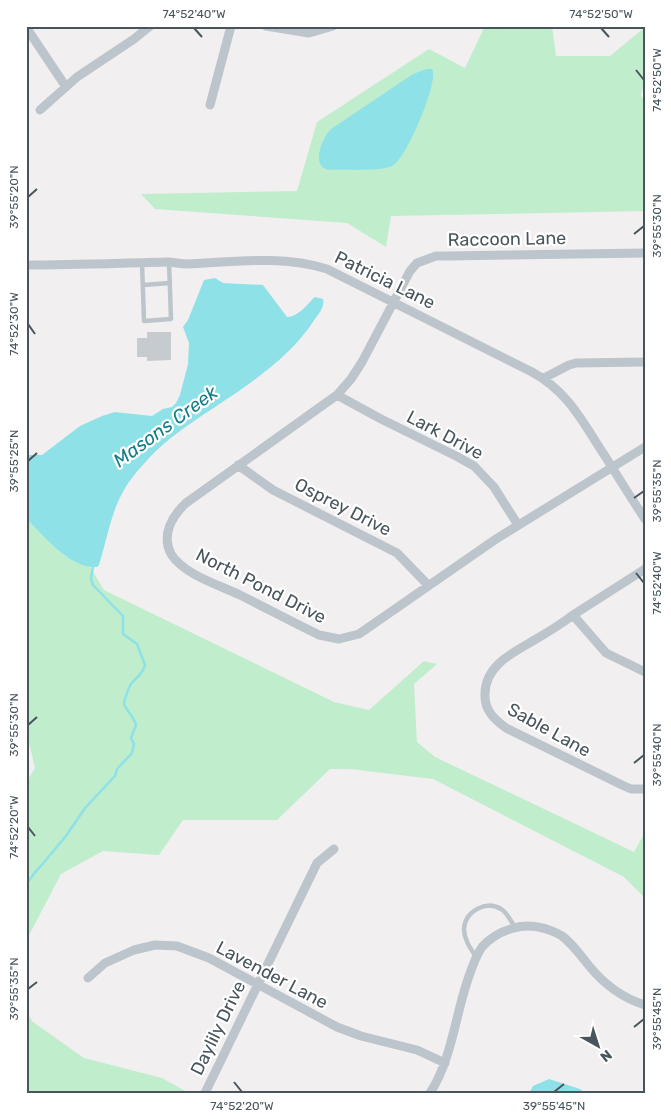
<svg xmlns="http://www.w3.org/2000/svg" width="671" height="1119" font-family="Rubik,sans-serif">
<rect width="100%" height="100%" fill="#f2eff0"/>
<path fill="#c0edcc" d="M485,26h67l4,30h54l35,-29v49l-4,20 4,5v110l-254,5 -5,31 -39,-24 -192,-14 -14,-15 156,-3 20,-69 112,-73 36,19z
M26,518l39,38 25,11 14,23 230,112 35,8 55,-49 13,3 -23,20 3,58 18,15 199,95 11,-20v66l-21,-21 -191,-98 -83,-10h-20l-53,51h-94l-24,35 -56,-4 -42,23 -35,67v-158l9,-15 -9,-38z
M26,1012l7,10 51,36 78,20 27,15h-163z"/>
<path fill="#8fe1e8" d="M427,69h5l1,3c3,15 -27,88 -41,94 -13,6 -48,3 -63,4 -19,-3 -7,-32 2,-41l82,-55z
M215,278l8,5 40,2 24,32c13,-1 20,-13 28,-20l8,2c2,8 -4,14 -8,20 -34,53 -95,81 -143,118 -11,9 -21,18 -30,29 -30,32 -31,60 -43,99l-2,2c-27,2 -53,-31 -71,-49v-63h16l38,-29 22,-10 13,-4 37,4 11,-7 9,-2 4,-4 4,-8 8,-31 1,-21 -6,-16 5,-7 16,-40z
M549,1079l31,10 5,4h-56l4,-7z"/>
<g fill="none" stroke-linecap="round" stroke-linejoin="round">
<path stroke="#8fe1e8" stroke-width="2.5" d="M26,884c6,-6 8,-12 14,-17l26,-31 19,-28 30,-32 2,-7 15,-16 2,-9 -3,-6 5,-13c-2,-8 -10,-15 -12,-21 0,-4 5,-17 7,-20 6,-8 10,-7 14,-19l-8,-21 -14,-10v-18l-30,-31 -2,-6 2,-13"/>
</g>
<path fill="#c6cbcf" d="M147,332h24v28l-24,1v-4h-10v-19h10z"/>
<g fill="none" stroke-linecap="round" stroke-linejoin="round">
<path stroke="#bcc5cb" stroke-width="4.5" d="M142,263l2,58 27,-2 -2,-57
M143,285l27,-2
M476,957c-5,-8 -12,-17 -12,-28 1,-18 22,-29 37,-20 6,3 10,13 14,18"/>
<path stroke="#bcc5cb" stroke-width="9" d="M266,26l43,7 24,-7
M26,27l40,60
M210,105l21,-79
M40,110l37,-33 57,-38 16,-13
M645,253l-198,3h-11l-19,7 -7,8 -48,91 -11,17 -14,16 -151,108c-14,13 -25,32 -15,51 12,20 48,31 69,41 26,13 52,27 79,40l20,4 20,-5 137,-95 149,-92
M26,265c48,0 95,-2 142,-3 6,0 12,2 19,2 46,-2 95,-9 140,5l205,103c37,20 51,51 73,84 13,21 26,42 40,63
M544,378l25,-13 7,-2 69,-1
M337,395l44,24 75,37 18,10 20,21 24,38
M238,465l35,25 124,63 31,32
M573,615l72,-46
M645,672l-39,-19 -33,-38c-13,10 -28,19 -42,27 -21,12 -46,25 -46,52 -1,16 9,25 21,34l116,57 9,4h14
M88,978l17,-15 29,-13 21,-5 22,1 32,12 128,69 24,9 56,14 28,13
M205,1093l112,-230 17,-14
M430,1093c21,-32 25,-75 37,-111 4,-12 8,-25 15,-35 9,-10 20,-16 32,-19 15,-5 35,0 48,8 11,8 19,20 28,31 15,18 32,31 55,38"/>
</g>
<path fill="none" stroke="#48555c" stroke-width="2" d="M194,28l8,9M601,28l8,9M636,70l8,10M28,197l9,-8M634,234l10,-8M28,324l7,10M28,461l9,-8M634,498l10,-7M636,573l8,10M28,725l9,-8M634,763l10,-8M28,827l7,9M28,989l9,-7M634,1027l10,-8M234,1082l8,10M554,1092l10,-8"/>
<g text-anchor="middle" stroke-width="4.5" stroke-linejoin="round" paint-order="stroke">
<g font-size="18" fill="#48555c" stroke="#fff">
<text transform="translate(507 239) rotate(-1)" y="6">Raccoon Lane</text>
<text transform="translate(385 280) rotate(26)" y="6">Patricia Lane</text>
<text transform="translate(445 435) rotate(28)" y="6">Lark Drive</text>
<text transform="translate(343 507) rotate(27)" y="6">Osprey Drive</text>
<text transform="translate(261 586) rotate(27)" y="6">North Pond Drive</text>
<text transform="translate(549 730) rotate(29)" y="6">Sable Lane</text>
<text transform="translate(272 975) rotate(28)" y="6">Lavender Lane</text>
<text transform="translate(218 1028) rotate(-64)" y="6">Daylily Drive</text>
</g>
<g font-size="19" font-style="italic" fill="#137d87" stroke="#fff">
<text transform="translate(165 426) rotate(-36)" y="7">Masons Creek</text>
</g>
</g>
<rect width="671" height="1119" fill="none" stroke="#ffffff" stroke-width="55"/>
<g transform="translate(598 1046) rotate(141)" stroke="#ffffff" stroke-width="4" paint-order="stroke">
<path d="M0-4L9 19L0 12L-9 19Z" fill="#48555c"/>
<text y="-8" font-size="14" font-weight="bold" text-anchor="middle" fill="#48555c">N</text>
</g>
<rect x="28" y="28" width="616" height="1064" fill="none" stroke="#48555c" stroke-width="2"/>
<g font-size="12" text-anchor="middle" fill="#48555c">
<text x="194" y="18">74°52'40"W</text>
<text x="601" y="18">74°52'50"W</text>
<text transform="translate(657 80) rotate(-90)" y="4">74°52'50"W</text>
<text transform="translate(14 197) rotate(-90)" y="4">39°55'20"N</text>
<text transform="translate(657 226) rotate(-90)" y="4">39°55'30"N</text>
<text transform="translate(14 324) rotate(-90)" y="4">74°52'30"W</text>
<text transform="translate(14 461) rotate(-90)" y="4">39°55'25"N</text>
<text transform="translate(657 491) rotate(-90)" y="4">39°55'35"N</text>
<text transform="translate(657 583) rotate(-90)" y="4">74°52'40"W</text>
<text transform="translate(14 725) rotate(-90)" y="4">39°55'30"N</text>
<text transform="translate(657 755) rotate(-90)" y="4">39°55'40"N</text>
<text transform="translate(14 827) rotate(-90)" y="4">74°52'20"W</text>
<text transform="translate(14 989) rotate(-90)" y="4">39°55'35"N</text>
<text transform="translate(657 1019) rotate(-90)" y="4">39°55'45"N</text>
<text x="242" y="1110">74°52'20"W</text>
<text x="554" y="1110">39°55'45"N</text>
</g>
</svg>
